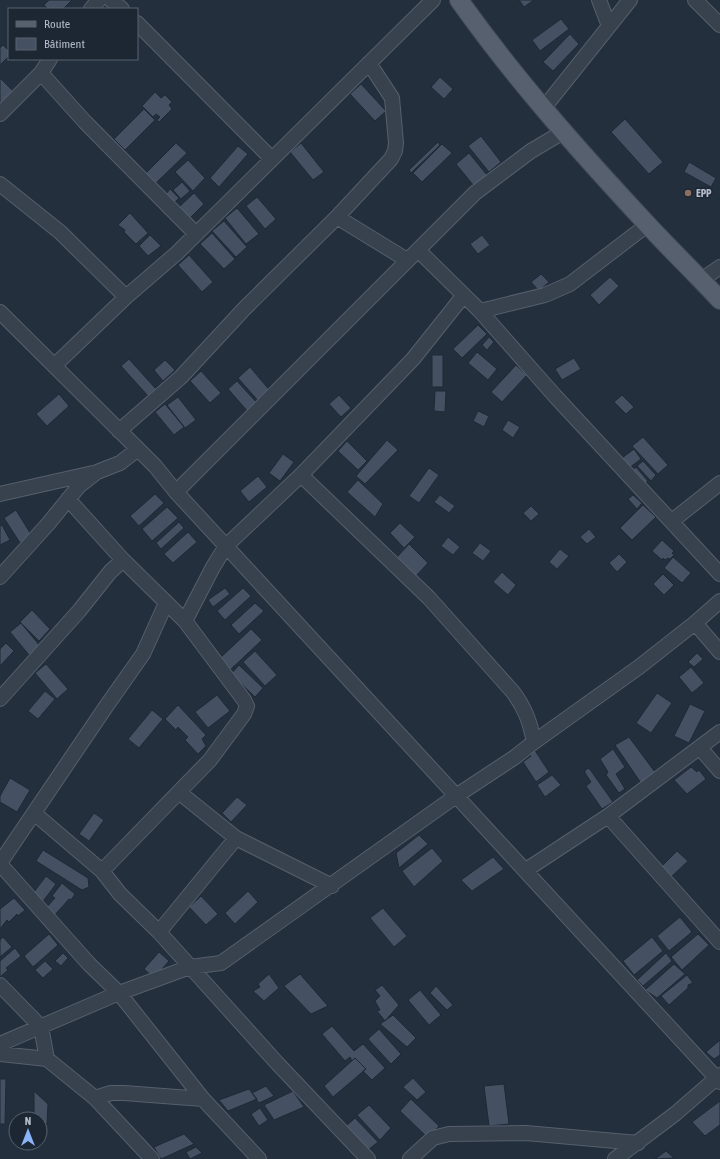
<svg xmlns="http://www.w3.org/2000/svg" width="720" height="1159" font-family="'Asap Condensed',sans-serif">
<rect width="100%" height="100%" fill="#242f3e"/>
<path fill="#455162" stroke="#1f2835" d="M49,0h23l-9,9h-15l-4,-4z
M519,0h15l-10,7z
M561,19l8,10 -29,22 -8,-11z
M570,34l9,10 -26,27 -10,-9z
M3,45l6,6v5l-9,9v-17z
M440,77l13,12 -9,10 -13,-12z
M0,78l14,14 -13,13 -1,-1z
M361,84l25,27 -11,10 -25,-27z
M155,92l6,6 4,-3 7,7 -3,3 3,4 -13,13 -2,-2 3,-3 -4,-3 -3,3 -11,-11z
M144,109l11,11 -30,30 -11,-11z
M625,119l38,43 -14,12 -38,-42z
M481,136l20,26 -12,10 -21,-26z
M438,142l2,3 -29,28 -2,-3z
M176,143l11,10 -31,30 -10,-10z
M301,143l23,29 -11,8 -23,-28z
M442,144l10,9 -30,29 -9,-9z
M238,146l10,8 -29,33 -9,-9z
M469,153l18,22 -13,11 -18,-22z
M188,160l17,18 -12,13 -18,-19z
M689,162l27,16 -5,9 -27,-15z
M182,182l8,9 -9,8 -8,-9z
M170,189l9,9 -4,4 -9,-8z
M194,193l10,11 -14,14 -11,-11z
M257,197l19,22 -11,10 -19,-23z
M237,208l22,26 -13,10 -21,-26z
M130,213l18,20 -12,11 -12,-12 1,-2 -7,-5z
M224,221l23,26 -11,10 -24,-26z
M212,233l23,26 -11,10 -24,-25z
M150,235l11,11 -13,10 -9,-10z
M482,235l8,10 -12,9 -8,-10z
M189,255l24,27 -11,10 -24,-27z
M541,274l8,8 -10,9 -8,-9z
M610,277l9,9 -20,19 -9,-10z
M478,325l9,9 -25,24 -9,-9z
M489,337l5,5 -7,8 -5,-5z
M477,352l20,17 -9,11 -20,-17z
M432,355h11v32h-11z
M574,358l7,11 -19,11 -7,-11z
M129,359l27,30 -8,7 -27,-30z
M165,360l10,10 -12,11 -9,-11z
M516,365l11,10 -25,27 -11,-10z
M250,367l22,26 -12,10 -22,-25z
M201,371l20,22 -11,10 -20,-22z
M237,381l22,24 -9,9 -22,-25z
M435,391h11l-1,21 -11,-1z
M59,394l10,12 -22,20 -11,-12z
M339,395l12,13 -10,9 -12,-13z
M622,395l12,12 -8,7 -12,-12z
M178,397l18,23 -11,8 -18,-23z
M165,404l19,23 -10,8 -19,-23z
M478,411l11,5 -5,11 -11,-6z
M508,420l12,7 -7,11 -11,-8z
M643,437l25,28 -10,9 -26,-28z
M387,440l11,10 -33,34 -9,-8z
M347,441l20,20 -9,9 -20,-19z
M634,449l7,10 -12,9 -7,-10z
M283,454l11,8 -14,19 -11,-8z
M643,461l13,14 -5,6 -14,-15z
M636,467l12,14 -6,5 -12,-14z
M429,468l10,7 -20,28 -10,-7z
M258,476l9,11 -18,15 -9,-11z
M358,480l25,24 -8,13 -28,-25z
M155,494l9,9 -25,23 -9,-10z
M440,495l15,11 -6,7 -15,-11z
M633,495l9,8 -5,6 -9,-10z
M643,505l13,12 -24,23 -12,-12z
M531,506l8,8 -8,7 -8,-8z
M167,507l11,11 -26,23 -10,-12z
M16,510l16,26 -12,7 -16,-25z
M179,522l5,6 -23,21 -5,-6z
M400,523l15,14 -11,11 -14,-15z
M2,525l8,15 -10,5v-19z
M589,529l7,8 -9,7 -7,-7z
M188,532l9,10 -24,21 -9,-9z
M448,537l12,10 -7,8 -12,-9z
M662,540l12,11 -2,2 2,2 -4,4 -2,-1 -3,2 -2,-2 -1,2 -10,-9z
M480,543l11,8 -8,10 -11,-8z
M409,544l19,19 -12,13 -19,-19z
M560,549l9,7 -12,13 -8,-7z
M619,554l8,8 -10,10 -8,-9z
M673,557l18,16 -9,10 -18,-15z
M502,572l14,13 -8,10 -15,-13z
M663,574l11,11 -10,10 -11,-11z
M225,588l5,6 -17,13 -5,-7z
M243,588l8,8 -26,24 -8,-9z
M255,603l9,8 -25,23 -8,-9z
M32,610l18,19 -11,12 -19,-19z
M21,623l19,23 -11,9 -19,-23z
M251,629l11,11 -33,31 -10,-12z
M6,643l8,8 -14,15v-17z
M255,651l22,24 -12,11 -22,-24z
M697,653l6,6 -9,8 -6,-5z
M46,664l22,25 -11,10 -22,-26z
M239,665l24,23 -8,9 -24,-23z
M691,667l13,16 -12,10 -13,-16z
M45,691l10,8 -17,20 -10,-8z
M657,693l15,10 -21,30 -15,-10z
M217,695l13,16 -22,17 -13,-16z
M690,704l15,7 -16,32 -15,-7z
M178,705l28,30 -4,4 4,7 -8,8 -13,-14 3,-3 -10,-10 -2,3 -11,-11z
M152,710l11,9 -24,29 -11,-9z
M629,737l26,35 -14,11 -26,-38z
M534,749l15,23 -13,10 -13,-20 8,-6 -2,-3z
M613,749l12,18 -9,7 9,15 -6,4 -13,-18 2,-3 -8,-13z
M691,767l6,5 2,-2 7,9 -19,15 -13,-14z
M589,768l24,34 -11,7 -16,-23 5,-4 -6,-9v-3z
M552,775l9,10 -16,12 -8,-12z
M10,778l20,12 -13,22 -17,-10v-6z
M237,797l10,8 -16,17 -9,-9z
M94,813l10,7 -15,21 -10,-7z
M419,835l9,9 -29,24 -3,-15z
M432,848l11,13 -29,26 -12,-16z
M43,850l45,28 1,9 -7,3 -46,-29z
M677,851l11,10 -19,18 -10,-10z
M493,857l11,12 -32,22 -11,-11z
M46,876l10,8 -15,20 -10,-8z
M62,883l13,11 -4,6 -2,-1 -16,18 -9,-7 11,-12 -3,-2z
M248,891l10,11 -23,22 -10,-11z
M201,896l17,18 -12,11 -17,-18z
M14,898l11,12 -7,6 -1,-2 -8,8 -2,-2 -7,9v-20z
M383,908l24,28 -13,11 -24,-29z
M680,917l12,15 -23,19 -12,-15z
M49,934l9,11 -25,22 -9,-11z
M698,934l11,11 -27,25 -11,-13z
M3,937l9,10 -12,10v-17z
M652,937l11,14 -29,24 -11,-14z
M15,948l6,8 -15,12 2,2 -8,7v-16z
M159,952l10,9 -15,17 -10,-9z
M63,953l5,5 -7,8 -6,-5z
M666,953l6,8 -29,25 -6,-6z
M45,961l8,8 -10,9 -8,-8z
M674,964l11,10 -28,24 -12,-8z
M269,974l10,14 -15,13 -11,-10 7,-4 -2,-3z
M300,974l28,32 -17,8 -27,-28z
M687,975l6,8 -5,2v3l-19,17 -8,-9z
M382,985l17,20 -14,16 -8,-10 3,-1 -5,-9 5,-5 -5,-6z
M436,986l17,19 -6,5 -17,-17z
M420,990l21,25 -12,10 -21,-25z
M393,1015l23,23 -9,9 -27,-23z
M332,1026l22,25 9,-7 22,24 -13,12 -9,-9 3,-2 -11,-11 -3,3 -2,-4 -5,4 -23,-27z
M379,1029l22,25 -10,10 -23,-25z
M720,1040v15l-6,4 -8,-7z
M355,1058l11,11 -33,28 -9,-11z
M413,1078l13,14 -9,8 -14,-13z
M0,1079h6l-1,45h-5z
M504,1084l5,40 -20,2 -5,-40z
M266,1086l8,10 -15,7 -7,-10z
M249,1089l8,10 -29,12 -9,-11z
M34,1091l14,13 -1,20 -7,1v-6h-6z
M293,1091l11,16 -30,13 -10,-15z
M411,1099l28,27 -11,12 -28,-27z
M720,1101v24l-15,11 -13,-14z
M369,1105l22,23 -11,12 -23,-25z
M260,1108l8,12 -9,6 -8,-12z
M355,1118l23,24 -10,8 -22,-24z
M184,1134l10,10 -33,15 -7,-12z
M196,1147l6,6 -12,6 -4,-7z
M666,1151l8,7 -19,1z"/>
<g fill="none" stroke-linecap="round" stroke-linejoin="round">
<defs>
<path id="minor" d="M111,0l11,9
M599,0l10,26
M695,0l25,25
M91,9l8,-9
M137,23l135,136
M41,73l44,49 111,112
M543,109l87,-109
M0,114l41,-41 9,-14
M0,184l60,48 66,65
M337,217l70,43
M418,250l62,61 75,85 165,178
M701,280l19,-13
M480,311l65,-16 25,-11 77,-59
M0,312l155,154 21,26 544,590
M54,366l72,-69 51,-44 256,-253
M119,431l62,-54 63,-68 93,-92 54,-58 4,-8 1,-8 -4,-45 -23,-35
M301,475l128,123 84,94c12,16 17,30 21,50
M176,492l299,-299 56,-42 32,-19
M0,494l93,-21
M68,499l55,61 62,61 59,79 3,6 -3,8 -34,46 -108,111
M672,521l48,-38
M0,577l48,-53 31,-38 18,-14 23,-9 18,-14
M185,621l28,-54 13,-21 75,-71 112,-116 51,-64
M695,623l25,29
M0,699l79,-88 31,-39 13,-12
M700,748l20,23
M180,793l56,45 96,48
M34,813l68,58 18,23 39,38 118,131 91,96
M608,816l112,126
M0,863l105,-155 38,-54 23,-51
M0,864l89,100 30,29 84,106 56,60
M526,870l82,-54 112,-84
M159,932l77,-94
M0,985l41,42 6,32
M0,1044l119,-51 71,-26 31,-4 235,-167 59,-39 19,-15 105,-75 56,-44 25,-22
M0,1054l47,5 48,39 57,61
M95,1098l16,-5h13l79,6
M410,1159l23,-21 16,-4 77,-1 112,10
M615,1159l60,-45 45,-39"/>
<path id="major" d="M459,0c56,79 121,152 187,223 24,26 50,51 74,77"/>
</defs>
<use href="#minor" stroke="#565f6c" stroke-width="16"/>
<use href="#major" stroke="#414a57" stroke-width="20"/>
<use href="#minor" stroke="#38414e" stroke-width="14"/>
<use href="#major" stroke="#56606e" stroke-width="18"/>
</g>
<circle fill="#8d6e63" stroke="#1d2633" stroke-width="1.5" cx="688" cy="193" r="4"/>
<g text-anchor="middle" stroke-width="3" stroke-linejoin="round" paint-order="stroke">
<g font-size="11" font-weight="bold" fill="#b4bcc9" stroke="#1d2633" text-anchor="start">
<text x="696" y="197">EPP</text>
</g>
</g>
<rect x="8" y="8" width="130" height="52" fill="#1d2633" stroke="#59626f"/>
<rect x="16" y="21" width="20" height="6" fill="#56606e" stroke="#59626f"/>
<text x="44" y="28" font-size="12" fill="#b4bcc9">Route</text>
<rect x="16" y="38" width="20" height="12" fill="#455162" stroke="#59626f"/>
<text x="44" y="48" font-size="12" fill="#b4bcc9">Bâtiment</text>
<g transform="translate(28 1131)"><circle r="19" fill="#1d2633" stroke="#59626f"/>
<path d="M0-3L7 15L0 10L-7 15Z" fill="#8ab4f8"/>
<text y="-6" font-size="11" font-weight="bold" text-anchor="middle" fill="#b4bcc9">N</text>
</g>
</svg>
